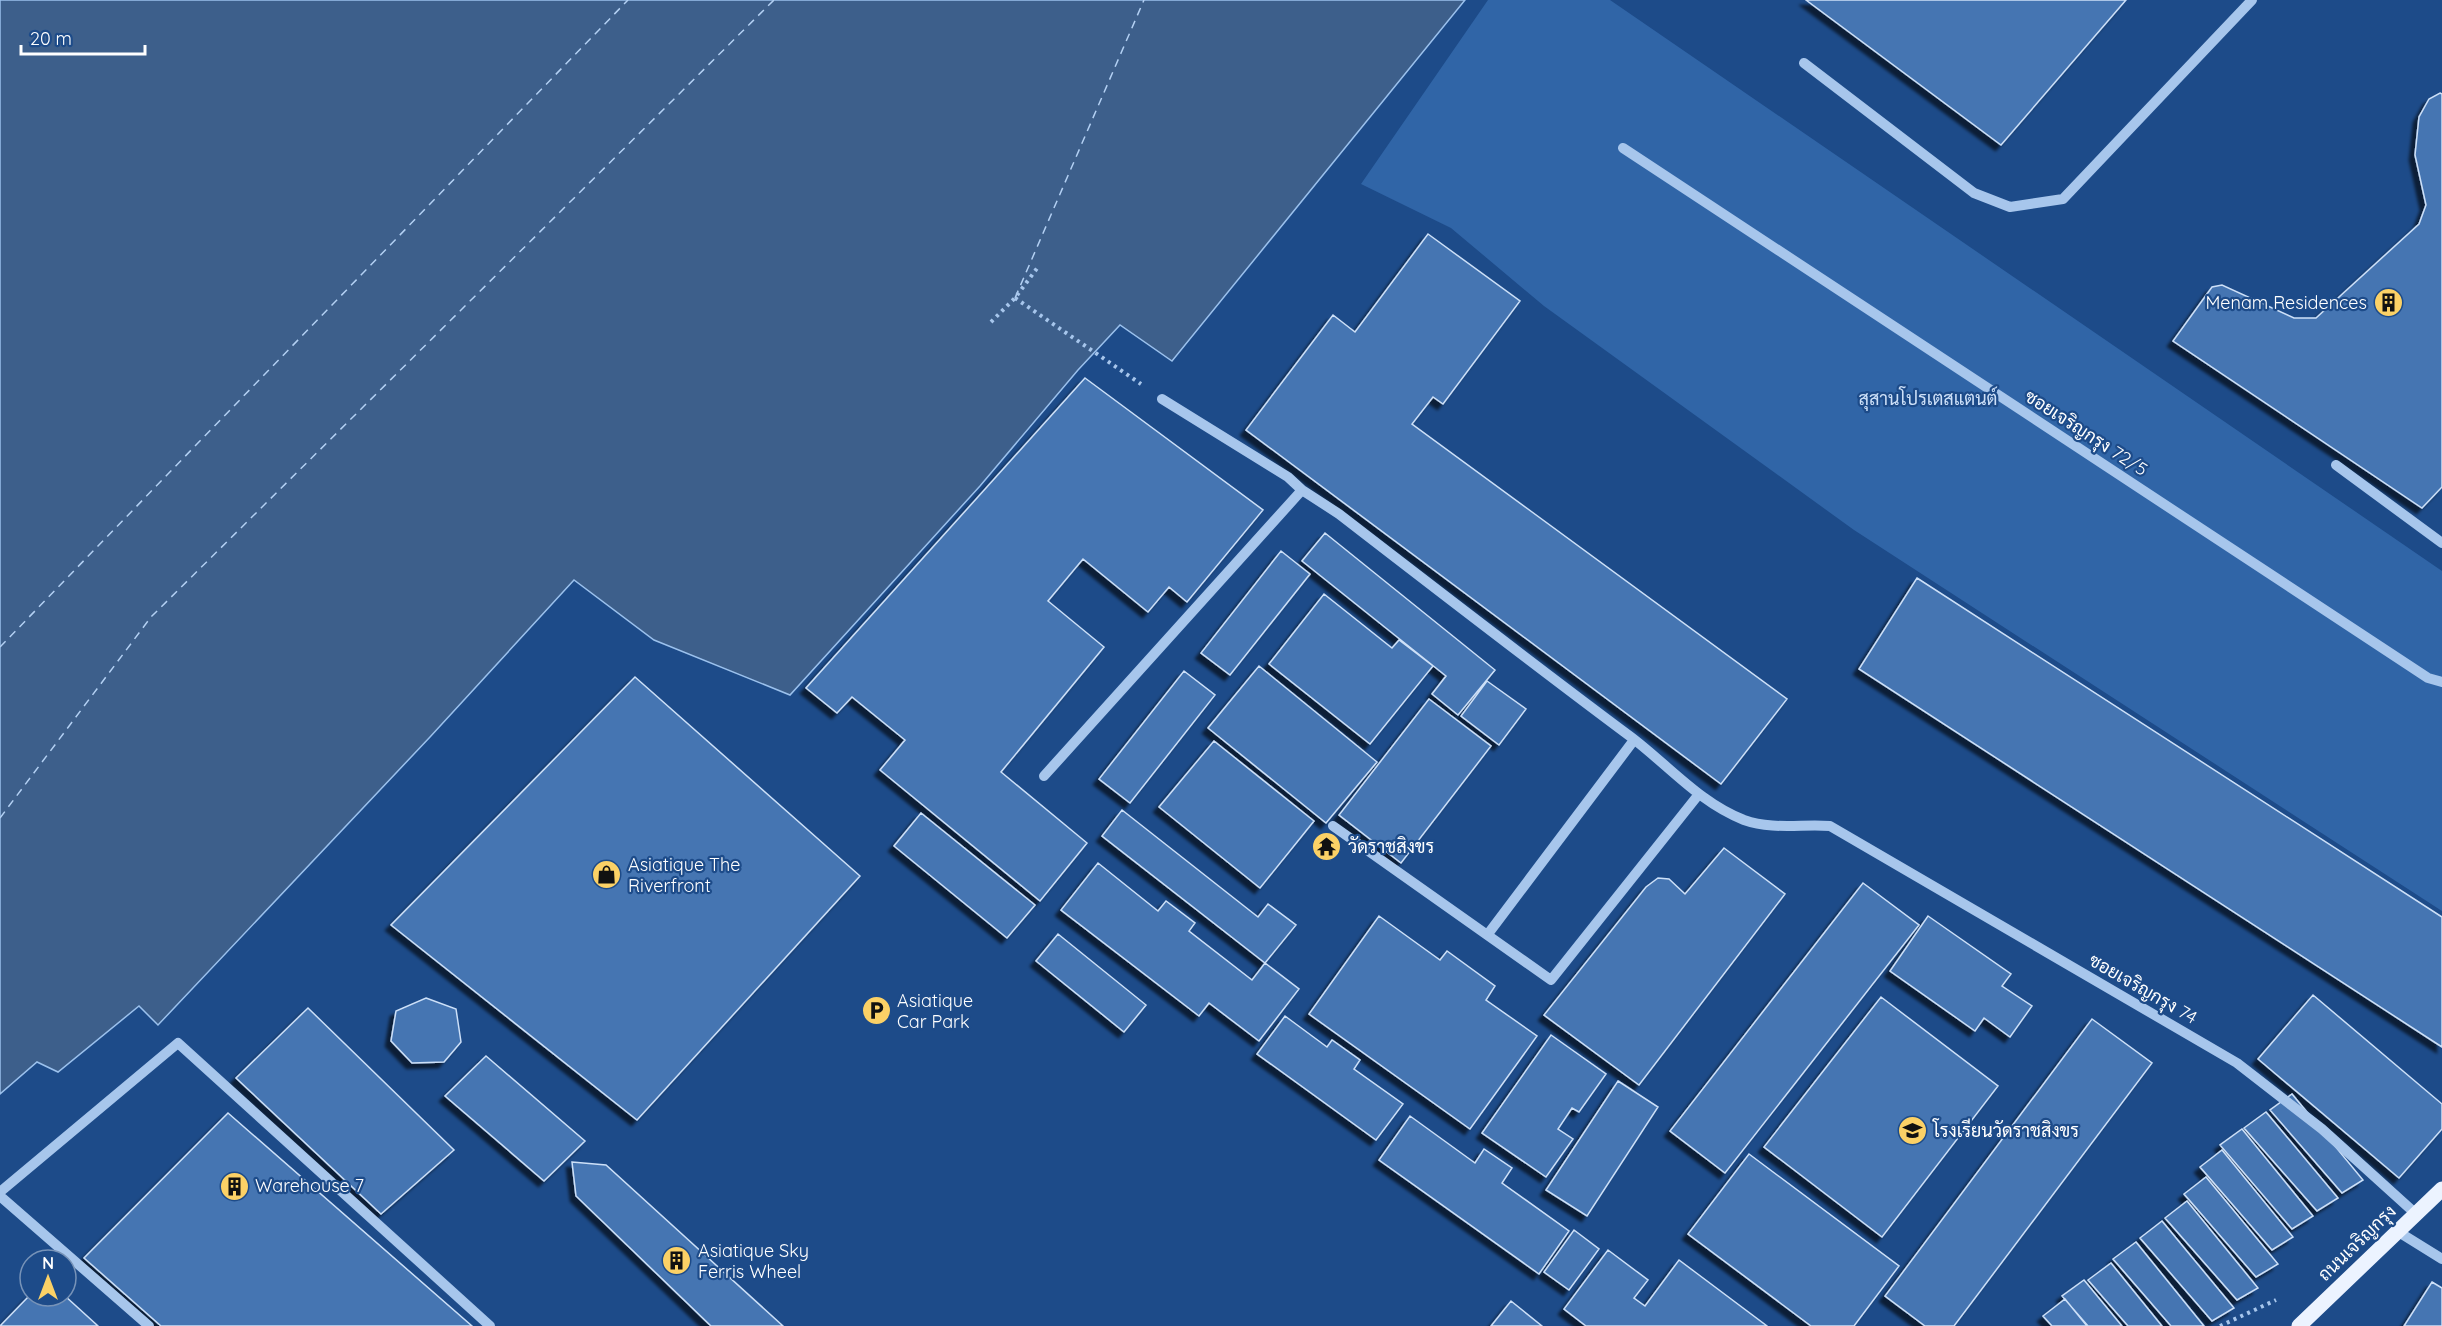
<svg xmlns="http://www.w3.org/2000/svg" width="2442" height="1326" font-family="Quicksand,Sarabun,sans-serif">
<defs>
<filter id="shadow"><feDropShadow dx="-5.5" dy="5.5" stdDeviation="1.5" flood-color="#0009"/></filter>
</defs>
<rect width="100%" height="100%" fill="#1d4b89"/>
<path fill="#3065a7" d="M1488,0h122l832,571v340l-588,-381 -310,-224 -93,-78 -90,-44z"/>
<path fill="#3d5f8b" stroke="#9bc1ed" stroke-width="1.5" d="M0,0h1465l-293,361 -52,-36 -42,45 -98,116 -190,209 -136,-55 -80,-60 -144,157 -272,288 -19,-19 -81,66 -21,-10 -37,32z"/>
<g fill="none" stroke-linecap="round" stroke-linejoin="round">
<path stroke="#b3d0f3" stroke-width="1.5" stroke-dasharray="8 6" stroke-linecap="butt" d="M1015,298l129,-298
M0,647l628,-647
M0,818l151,-201 623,-617"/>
</g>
<path fill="#4575b2" stroke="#cde0f8" stroke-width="1.5" filter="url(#shadow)" d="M1806,0h320l-125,145z
M2440,93l2,1v393l-20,21 -249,-167 39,-54 10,-2 72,33h22l103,-94 7,-19 -11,-50 4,-38 10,-18z
M1428,234l92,67 -77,103 -10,-7 -21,27 375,275 -66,85 -475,-354 87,-115 22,17z
M1085,378l178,132 -76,92 -18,-15 -21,25 -65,-53 -35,42 56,46 -103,125 86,71 -47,58 -160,-131 25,-30 -53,-43 -15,16 -31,-25z
M1325,533l170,137 -37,45 -26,-21 14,-18 -144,-115z
M1281,551l29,23 -80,101 -29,-22z
M1917,578l525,339v130l-583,-378z
M1324,594l68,54 7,-8 34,26 -63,78 -101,-80z
M1259,666l118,96 -51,61 -118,-95z
M1184,671l31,24 -85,108 -31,-24z
M635,677l225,199 -223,244 -246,-195z
M1487,681l39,28 -27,36 -38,-29z
M1429,699l62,47 -90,117 -62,-48z
M1214,741l100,80 -54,67 -101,-81z
M1122,810l136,107 10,-13 28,21 -31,38 -163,-127z
M921,813l114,92 -28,33 -113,-92z
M1724,848l61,46 -146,191 -95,-70 102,-128 12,-9 11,1 16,15z
M1098,863l60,48 8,-10 29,22 -6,8 63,49 13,-17 34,26 -40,52 -50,-38 -10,13 -138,-106z
M1863,883l56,42 -194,248 -55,-42z
M1379,916l61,44 7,-9 48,35 -9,14 51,36 -67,93 -161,-115z
M1928,916l83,58 -9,12 30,20 -22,31 -26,-19 -9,13 -85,-60z
M1058,934l88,71 -22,27 -88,-71z
M2313,995l129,109v25l-43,49 -141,-119z
M1881,997l117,89 -116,151 -118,-90z
M426,998l30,11 5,33 -17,20 -32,1 -21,-22 5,-30z
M308,1008l146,142 -73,64 -145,-136z
M1285,1016l42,31 5,-7 28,20 -6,9 49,35 -27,36 -119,-86z
M2092,1019l60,44 -198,263h-29l-40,-30z
M1551,1035l55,39 -27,38 -7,-4 -14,21 15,10 -27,38 -64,-44z
M486,1056l99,85 -41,40 -99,-85z
M1618,1081l40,26 -71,109 -41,-26z
M2292,1094l71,86 -21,13 -72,-83z
M2266,1112l72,86 -21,13 -73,-83z
M228,1113l244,213h-311l-77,-68z
M1410,1116l65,47 9,-14 28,19 -10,15 67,48 -30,43 -160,-114z
M2242,1129l71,87 -21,13 -72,-84z
M2222,1150l71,87 -21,13 -72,-83z
M1749,1154l150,112 -45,60h-43l-123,-92z
M572,1162l34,3 177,161h-72l-135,-130z
M2206,1177l72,87 -22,13 -72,-83z
M2187,1201l71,87 -21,12 -72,-82z
M2162,1221l72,87 -22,13 -72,-83z
M1574,1230l25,19 -30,41 -25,-18z
M2136,1242l68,84h-33l-58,-67z
M1608,1250l40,30 -14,18 11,8 34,-46 88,66h-181l-22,-17z
M2111,1263l51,63h-34l-40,-46z
M2084,1280l38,46h-34l-26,-30z
M2432,1282l10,6v38h-38z
M30,1295l35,1 33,30h-98z
M2065,1299l22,27h-35l-9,-10z
M1511,1301l31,25h-51z"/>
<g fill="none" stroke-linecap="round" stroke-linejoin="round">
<path stroke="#a7c6ec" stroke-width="4" stroke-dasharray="3 4.5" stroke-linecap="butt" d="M1015,298l126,86
M991,322l24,-24 23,-31
M2220,1326l56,-26"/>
<path stroke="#a7c6ec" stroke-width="10" d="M1804,63l170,130 36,14 53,-8 189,-199
M1623,148l805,530 14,4
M1162,399l126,78 14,13 37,24c97,75 194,150 292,223 37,28 69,66 113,83 28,10 57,4 86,6l407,237 85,66 94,85
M2336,465l106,78
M1044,776l258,-286
M1333,826l218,154 148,-186
M1488,934l146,-194
M0,1192l178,-149 312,283
M0,1196l149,130
M2397,1231l45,28"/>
<path stroke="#ecf3ff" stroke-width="15" d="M2299,1326l143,-137"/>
</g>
<defs>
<symbol id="building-disc" viewBox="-11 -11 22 22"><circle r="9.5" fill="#fbd166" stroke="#1d4b89"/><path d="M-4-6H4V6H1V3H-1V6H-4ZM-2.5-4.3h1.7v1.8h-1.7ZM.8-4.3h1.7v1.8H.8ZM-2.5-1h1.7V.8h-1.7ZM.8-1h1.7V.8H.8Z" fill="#111"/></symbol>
<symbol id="temple-disc" viewBox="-11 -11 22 22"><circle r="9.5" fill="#fbd166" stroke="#1d4b89"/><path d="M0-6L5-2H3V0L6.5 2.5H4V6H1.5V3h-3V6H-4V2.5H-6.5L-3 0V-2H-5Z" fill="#111"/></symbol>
<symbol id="shop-disc" viewBox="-11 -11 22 22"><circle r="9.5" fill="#fbd166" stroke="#1d4b89"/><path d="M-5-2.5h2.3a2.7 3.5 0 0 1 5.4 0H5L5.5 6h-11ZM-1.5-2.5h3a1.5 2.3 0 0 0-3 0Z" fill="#111"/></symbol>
<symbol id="parking-disc" viewBox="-11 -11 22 22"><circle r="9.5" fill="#fbd166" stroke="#1d4b89"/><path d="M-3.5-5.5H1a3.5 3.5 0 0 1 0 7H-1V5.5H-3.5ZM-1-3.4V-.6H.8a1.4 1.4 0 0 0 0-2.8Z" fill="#111"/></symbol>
<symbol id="school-disc" viewBox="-11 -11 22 22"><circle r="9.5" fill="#fbd166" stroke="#1d4b89"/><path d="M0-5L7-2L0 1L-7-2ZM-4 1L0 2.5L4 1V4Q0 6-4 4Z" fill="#111"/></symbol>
</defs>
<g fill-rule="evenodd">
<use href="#building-disc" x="2372" y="286" width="33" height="33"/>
<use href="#temple-disc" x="1310" y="830" width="33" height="33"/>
<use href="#shop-disc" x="590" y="858" width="33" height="33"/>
<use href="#parking-disc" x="860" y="994" width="33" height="33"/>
<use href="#school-disc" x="1896" y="1114" width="33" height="33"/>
<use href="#building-disc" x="218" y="1170" width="33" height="33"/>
<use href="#building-disc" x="660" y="1244" width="33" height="33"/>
</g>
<g text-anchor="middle" stroke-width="4.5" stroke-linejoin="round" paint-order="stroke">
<g font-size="18" fill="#fff" stroke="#1d4b89" text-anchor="start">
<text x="2367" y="309" text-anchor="end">Menam Residences</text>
<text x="1348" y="853">วัดราชสิงขร</text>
<text x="628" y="871">Asiatique The<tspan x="628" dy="21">Riverfront</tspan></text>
<text x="897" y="1007">Asiatique<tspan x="897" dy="21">Car Park</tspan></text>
<text x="1933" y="1137">โรงเรียนวัดราชสิงขร</text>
<text x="255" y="1192">Warehouse 7</text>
<text x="698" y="1257">Asiatique Sky<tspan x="698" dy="21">Ferris Wheel</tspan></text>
</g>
<g font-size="18" fill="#cde0f8" stroke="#1d4b89">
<text x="1928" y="405">สุสานโปรเตสแตนต์</text>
</g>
<g font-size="18" fill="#fff" stroke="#1d4b89">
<text transform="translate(2086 433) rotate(33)" y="6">ซอยเจริญกรุง 72/5</text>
<text transform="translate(2143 989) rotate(30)" y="6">ซอยเจริญกรุง 74</text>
<text transform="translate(2357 1243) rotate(-44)" y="6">ถนนเจริญกรุง</text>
</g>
</g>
<g transform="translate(48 1278)"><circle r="28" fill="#1d4b89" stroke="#7793b8" stroke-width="1.5"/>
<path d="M0-4.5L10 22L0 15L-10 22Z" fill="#fbd166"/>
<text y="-9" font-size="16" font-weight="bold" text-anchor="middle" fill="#ffffff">N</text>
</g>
<path d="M21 45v9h124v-9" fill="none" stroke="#ffffff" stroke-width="3"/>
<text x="30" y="45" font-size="18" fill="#ffffff" stroke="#1d4b89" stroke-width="4.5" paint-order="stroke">20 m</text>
</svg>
